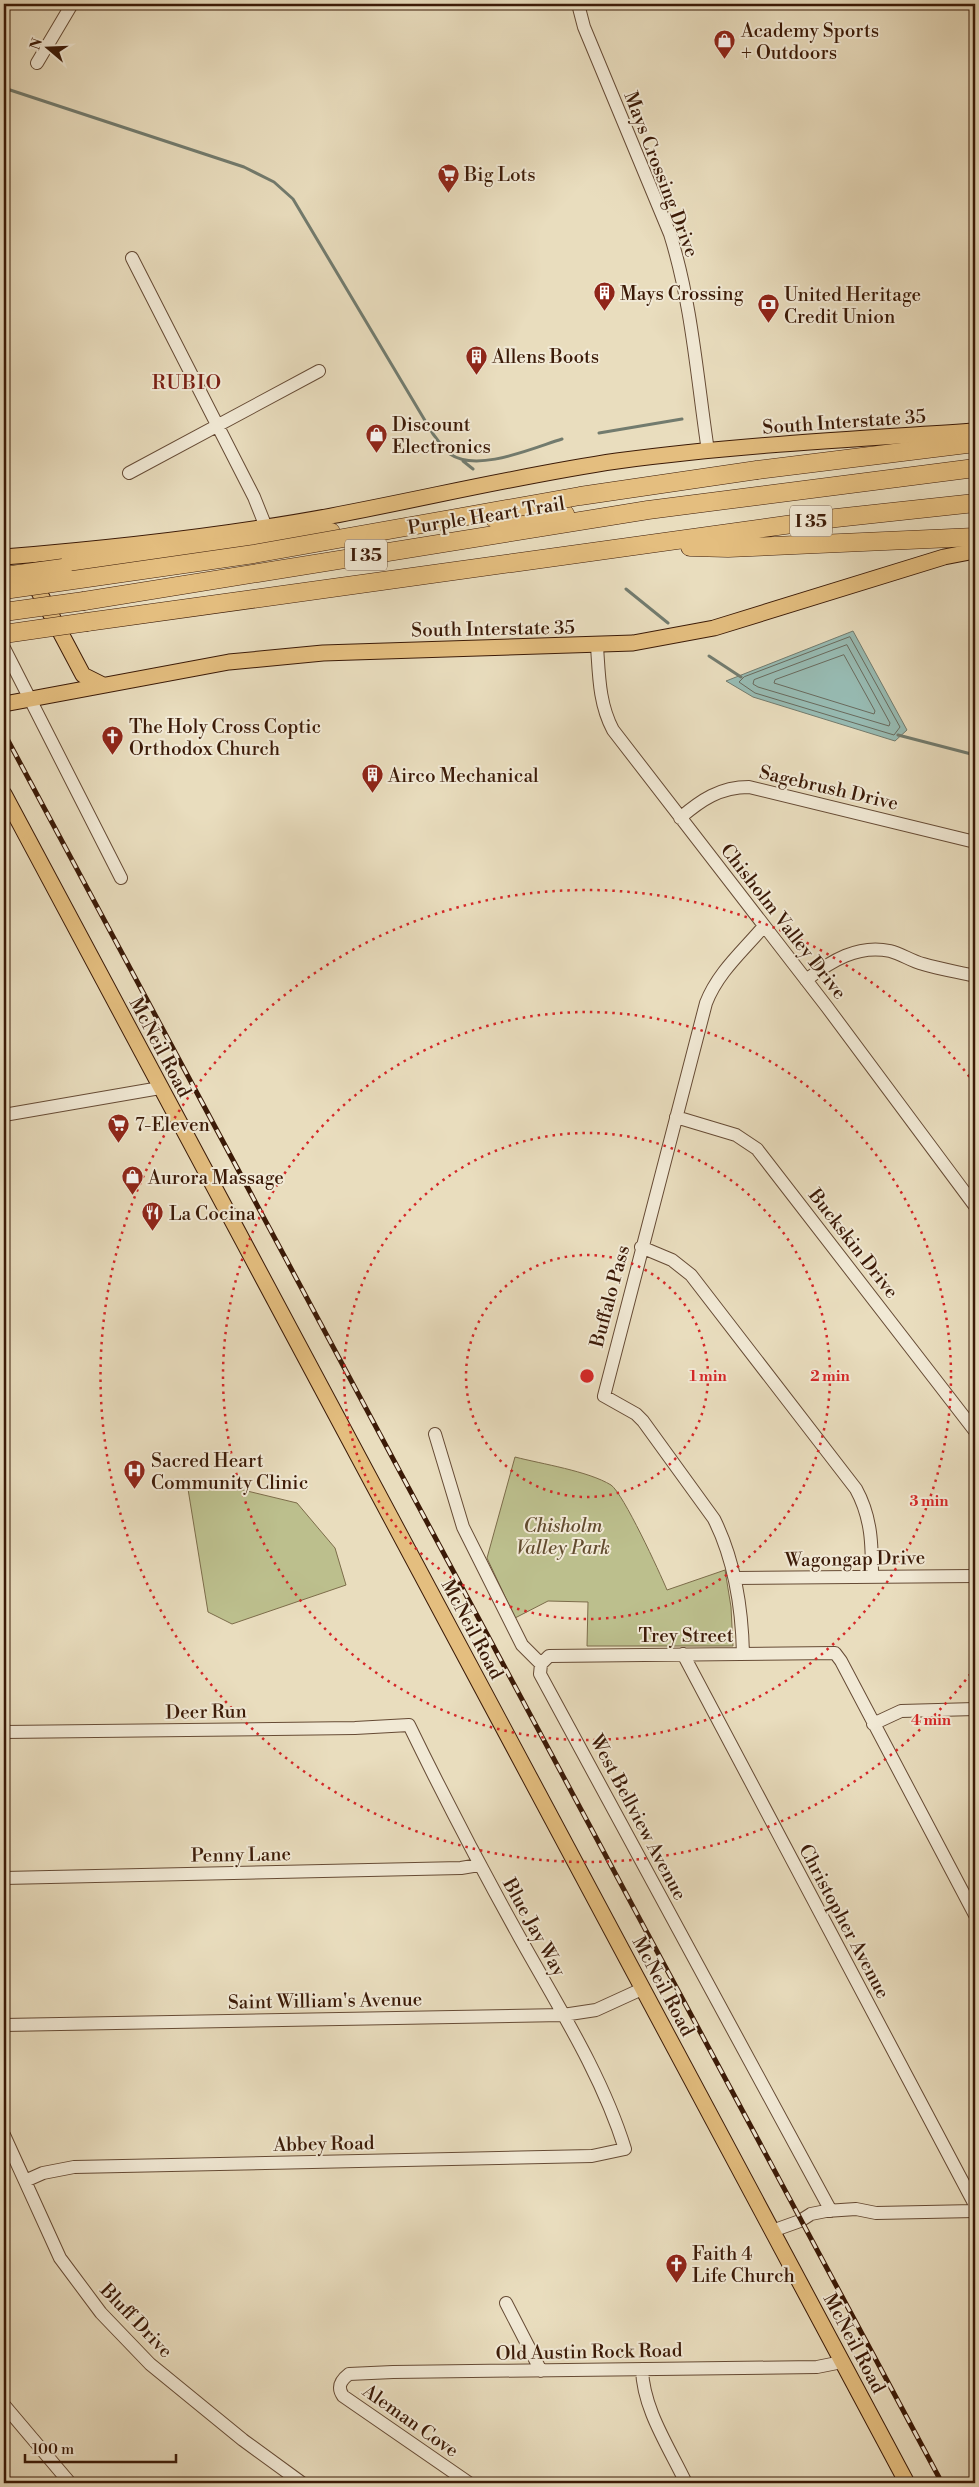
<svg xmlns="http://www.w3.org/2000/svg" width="979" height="2487" font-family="'Libre Bodoni',serif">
<rect width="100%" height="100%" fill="#e9ddbe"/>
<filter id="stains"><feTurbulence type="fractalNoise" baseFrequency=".004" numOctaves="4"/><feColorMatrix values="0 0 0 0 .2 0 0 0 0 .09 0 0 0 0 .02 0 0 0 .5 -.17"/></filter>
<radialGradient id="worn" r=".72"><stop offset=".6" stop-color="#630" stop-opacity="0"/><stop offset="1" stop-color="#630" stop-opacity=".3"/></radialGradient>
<path fill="#bcbf8d" stroke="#7c6c4a" d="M515,1457c27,7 73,14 96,28 12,8 49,88 56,105l58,-20 6,37 2,39h-146l1,-44 -40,-1 -33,17 -28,-60z
M188,1489l55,1 54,13 38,45 11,37 -114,39 -24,-12z"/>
<path fill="#97bbb3" stroke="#727b6e" d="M853,631l54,99 -12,11 -142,-44 -27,-16z"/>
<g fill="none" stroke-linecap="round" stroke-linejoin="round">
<path stroke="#696a5d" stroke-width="1" d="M850,637l50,90 -6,8 -139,-42 -16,-11 5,-5z
M847,645l43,78 -1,3 -131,-39 -5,-3 1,-4z
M844,655l31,56 -1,3 -100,-31 1,-3z"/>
<path stroke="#727b6e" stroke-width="3" d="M4,88l240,79 30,15 19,17 140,235c5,6 10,15 17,20 27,19 83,-6 112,-15
M599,433l83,-14
M463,461l10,8
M626,589l42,34
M709,656l32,21
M898,735l77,20"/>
<defs>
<path id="minor" d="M578,4l6,23 86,207c22,70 27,144 38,217
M37,63l35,-59
M132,258l122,239 12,30
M129,473l190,-102
M597,646c2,29 2,58 16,84l214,277 148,199
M4,648l117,230
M680,818c21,-18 40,-31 69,-31l226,55
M806,980c25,-19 52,-36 84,-29 12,3 21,10 33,13 17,5 35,8 52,12
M4,1115l156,-27
M676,1117l60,18 21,14 218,282
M641,1247l31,13 19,15 165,214c16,29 16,57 16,88
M435,1434l28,93 59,118 19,19
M735,1578l240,-2
M683,1654l292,551
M743,1654c-1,-47 -8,-93 -29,-135l-71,-98 -7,-7 -32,-18 102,-393c12,-31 37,-52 58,-77
M541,1664l-1,10 291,537
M541,1664l8,-8 286,-3 6,8 134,254
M873,1724l28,-13 74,-2
M4,1732l351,-4 54,-3c35,72 72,143 111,213 38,68 82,137 105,211l-33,7 -518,11 -31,6 -18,8
M4,1878l457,-10 18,-3
M4,2025l559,-10 33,-5 46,-21
M4,2135l56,123 41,55 49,51 93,76 59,43
M772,2231l28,-10 11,-7 15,-3 30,-2 20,4 99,-2
M506,2303l35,68
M642,2369c1,40 27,78 44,114
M4,2405l66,78
M469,2483l-126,-87c-6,-9 -3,-15 6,-22l44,-2 424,-5 25,-5"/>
<path id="major" d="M4,557c109,-9 219,-21 327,-41 96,-18 190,-41 286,-55 119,-16 239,-22 358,-30
M42,575l-3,17 44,83 20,10
M4,704l225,-42 94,-9 310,-10 81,-15 230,-71 31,-6
M4,794l903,1689"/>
<path id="highway" d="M757,470l218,-27
M494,518l71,-4
M690,547l38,1 247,-11
M63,568l268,-36
M84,601l564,-91 327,-42
M87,622l749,-104 139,-15"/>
</defs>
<use href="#minor" stroke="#664b35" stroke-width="14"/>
<use href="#major" stroke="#3b1a07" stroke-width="17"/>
<use href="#highway" stroke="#3b1a07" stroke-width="19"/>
<use href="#minor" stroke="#f1e9d5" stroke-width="12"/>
<use href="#major" stroke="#e4be7f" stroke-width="15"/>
<use href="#highway" stroke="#e4be7f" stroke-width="18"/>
<defs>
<path id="rail" d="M4,733l938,1750"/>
</defs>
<use href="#rail" stroke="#3b1a07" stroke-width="5"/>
<use href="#rail" stroke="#f1e9d5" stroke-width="3" stroke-dasharray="9" stroke-linecap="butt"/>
<defs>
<path id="highway-bridge" d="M4,576l59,-8
M4,590l250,-36 326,-58 177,-26
M4,612l80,-11
M4,634l83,-12"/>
</defs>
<use href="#highway-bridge" stroke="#3b1a07" stroke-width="19" stroke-linecap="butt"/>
<use href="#highway-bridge" stroke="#e4be7f" stroke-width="18"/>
</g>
<g fill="none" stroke="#d62828" stroke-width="2.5" stroke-dasharray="2.5 5">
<circle cx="587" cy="1376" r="121"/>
<circle cx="587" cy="1376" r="243"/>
<circle cx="587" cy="1376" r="364"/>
<path d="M975 1668A486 486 0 1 1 975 1084"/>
</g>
<defs>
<symbol id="shop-pin" viewBox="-11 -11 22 30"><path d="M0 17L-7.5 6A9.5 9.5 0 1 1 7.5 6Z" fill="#8f2418" stroke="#f1e9d5"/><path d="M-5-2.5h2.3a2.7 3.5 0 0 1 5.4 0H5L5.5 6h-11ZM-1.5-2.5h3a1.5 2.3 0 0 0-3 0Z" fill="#fff"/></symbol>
<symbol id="supermarket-pin" viewBox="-11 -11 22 30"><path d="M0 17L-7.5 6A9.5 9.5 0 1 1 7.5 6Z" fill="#8f2418" stroke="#f1e9d5"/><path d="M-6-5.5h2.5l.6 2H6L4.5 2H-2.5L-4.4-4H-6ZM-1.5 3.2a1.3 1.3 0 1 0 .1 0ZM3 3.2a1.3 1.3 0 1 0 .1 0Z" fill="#fff"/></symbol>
<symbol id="building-pin" viewBox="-11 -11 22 30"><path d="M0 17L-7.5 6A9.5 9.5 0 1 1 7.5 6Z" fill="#8f2418" stroke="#f1e9d5"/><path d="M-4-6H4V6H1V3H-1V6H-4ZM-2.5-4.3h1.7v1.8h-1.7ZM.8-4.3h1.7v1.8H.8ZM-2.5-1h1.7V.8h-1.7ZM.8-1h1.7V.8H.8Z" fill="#fff"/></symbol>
<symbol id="bank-pin" viewBox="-11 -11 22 30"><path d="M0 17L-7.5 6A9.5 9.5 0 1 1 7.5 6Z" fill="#8f2418" stroke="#f1e9d5"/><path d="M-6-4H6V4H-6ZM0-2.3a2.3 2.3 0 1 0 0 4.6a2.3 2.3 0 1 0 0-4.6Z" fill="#fff"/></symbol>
<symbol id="church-pin" viewBox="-11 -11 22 30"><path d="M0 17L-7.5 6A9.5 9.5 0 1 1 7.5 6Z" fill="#8f2418" stroke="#f1e9d5"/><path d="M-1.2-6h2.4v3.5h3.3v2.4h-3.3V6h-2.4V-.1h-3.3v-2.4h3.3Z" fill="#fff"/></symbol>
<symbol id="restaurant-pin" viewBox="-11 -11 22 30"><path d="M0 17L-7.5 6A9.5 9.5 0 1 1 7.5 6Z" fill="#8f2418" stroke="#f1e9d5"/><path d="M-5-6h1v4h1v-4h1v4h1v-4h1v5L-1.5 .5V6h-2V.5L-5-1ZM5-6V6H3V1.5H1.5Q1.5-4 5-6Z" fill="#fff"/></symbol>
<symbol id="hospital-pin" viewBox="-11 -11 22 30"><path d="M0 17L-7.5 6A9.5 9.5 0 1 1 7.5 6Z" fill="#8f2418" stroke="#f1e9d5"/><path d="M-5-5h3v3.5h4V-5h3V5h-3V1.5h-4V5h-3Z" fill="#fff"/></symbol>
</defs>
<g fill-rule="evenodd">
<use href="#shop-pin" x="712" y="28" width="25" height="34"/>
<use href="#supermarket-pin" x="436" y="162" width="25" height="34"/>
<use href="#building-pin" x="592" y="280" width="25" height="34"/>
<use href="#bank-pin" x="756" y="292" width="25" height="34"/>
<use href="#building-pin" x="464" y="344" width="25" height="34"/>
<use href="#shop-pin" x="364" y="422" width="25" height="34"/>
<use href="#church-pin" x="100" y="724" width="25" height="34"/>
<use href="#building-pin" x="360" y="762" width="25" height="34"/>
<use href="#supermarket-pin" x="106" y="1112" width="25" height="34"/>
<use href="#shop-pin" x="120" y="1164" width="25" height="34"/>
<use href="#restaurant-pin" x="140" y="1200" width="25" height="34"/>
<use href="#hospital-pin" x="122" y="1458" width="25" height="34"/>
<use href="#church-pin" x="664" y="2252" width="25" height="34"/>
</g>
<g text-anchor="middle" stroke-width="4" stroke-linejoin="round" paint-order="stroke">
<g fill="#f1e9d5" stroke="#725845" stroke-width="1">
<rect x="790" y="505.5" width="42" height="31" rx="4"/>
<rect x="345" y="539.5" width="42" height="31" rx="4"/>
</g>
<g font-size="18" font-weight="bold" fill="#3b1a07">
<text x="811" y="527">I 35</text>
<text x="366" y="561">I 35</text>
</g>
<g font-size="19" fill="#3b1a07" stroke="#f1e9d5" text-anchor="start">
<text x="741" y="37">Academy Sports<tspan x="741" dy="22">+ Outdoors</tspan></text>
<text x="464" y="181">Big Lots</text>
<text x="620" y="300">Mays Crossing</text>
<text x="784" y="301">United Heritage<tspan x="784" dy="22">Credit Union</tspan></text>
<text x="492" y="363">Allens Boots</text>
<text x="392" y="431">Discount<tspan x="392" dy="22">Electronics</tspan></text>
<text x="129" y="733">The Holy Cross Coptic<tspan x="129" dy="22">Orthodox Church</tspan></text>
<text x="388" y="782">Airco Mechanical</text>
<text x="135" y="1131">7-Eleven</text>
<text x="148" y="1184">Aurora Massage</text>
<text x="169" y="1220">La Cocina</text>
<text x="151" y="1467">Sacred Heart<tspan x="151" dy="22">Community Clinic</tspan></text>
<text x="692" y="2260">Faith 4<tspan x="692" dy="22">Life Church</tspan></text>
</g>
<g font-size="19" fill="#3b1a07" stroke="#f1e9d5">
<text transform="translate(662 174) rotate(69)" y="7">Mays Crossing Drive</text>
<text transform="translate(844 421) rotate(-4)" y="7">South Interstate 35</text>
<text transform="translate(486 515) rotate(-9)" y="7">Purple Heart Trail</text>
<text transform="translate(493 628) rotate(-1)" y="7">South Interstate 35</text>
<text transform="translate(829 787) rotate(13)" y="7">Sagebrush Drive</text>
<text transform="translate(784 921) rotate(52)" y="7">Chisholm Valley Drive</text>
<text transform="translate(161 1047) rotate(62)" y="7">McNeil Road</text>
<text transform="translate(854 1243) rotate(52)" y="7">Buckskin Drive</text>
<text transform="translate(609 1296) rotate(-75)" y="7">Buffalo Pass</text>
<text transform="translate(855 1558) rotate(-1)" y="7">Wagongap Drive</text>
<text transform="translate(473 1629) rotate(62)" y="7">McNeil Road</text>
<text x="686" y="1642">Trey Street</text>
<text transform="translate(206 1711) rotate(-1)" y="7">Deer Run</text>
<text transform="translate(639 1817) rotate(62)" y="7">West Bellview Avenue</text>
<text transform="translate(241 1854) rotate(-1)" y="7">Penny Lane</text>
<text transform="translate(845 1921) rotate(62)" y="7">Christopher Avenue</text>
<text transform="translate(535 1927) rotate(61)" y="7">Blue Jay Way</text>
<text transform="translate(664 1986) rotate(62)" y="7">McNeil Road</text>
<text transform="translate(325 2000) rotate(-1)" y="7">Saint William's Avenue</text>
<text transform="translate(324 2143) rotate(-1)" y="7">Abbey Road</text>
<text transform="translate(137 2320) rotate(46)" y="7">Bluff Drive</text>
<text transform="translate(855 2343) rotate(62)" y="7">McNeil Road</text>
<text transform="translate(589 2351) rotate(-1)" y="7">Old Austin Rock Road</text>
<text transform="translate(411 2420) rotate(35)" y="7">Aleman Cove</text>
</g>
<g font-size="19" font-style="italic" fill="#624c2f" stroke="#f1e9d5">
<text x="563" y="1532">Chisholm<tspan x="563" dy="22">Valley Park</tspan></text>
</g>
<g font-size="20" letter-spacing="1" fill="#7a1f14" stroke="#f1e9d5">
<text x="187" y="389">RUBIO</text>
</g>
</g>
<circle cx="587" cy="1376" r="8" fill="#d62828" stroke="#f1e9d5" stroke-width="2.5"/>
<g font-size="15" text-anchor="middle" font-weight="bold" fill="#d62828" stroke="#f1e9d5" stroke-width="4" stroke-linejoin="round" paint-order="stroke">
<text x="708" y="1381">1 min</text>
<text x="830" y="1381">2 min</text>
<text x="929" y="1506">3 min</text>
<text x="931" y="1725">4 min</text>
</g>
<rect width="979" height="2487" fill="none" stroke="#e9ddbe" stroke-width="20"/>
<rect x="5" y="5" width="969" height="2477" fill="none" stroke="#3b1a07" stroke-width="2.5"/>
<rect x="10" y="10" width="959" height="2467" fill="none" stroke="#3b1a07"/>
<g transform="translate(48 48) rotate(289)" stroke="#f1e9d5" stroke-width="4" paint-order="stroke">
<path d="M0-4L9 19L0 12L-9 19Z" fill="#3b1a07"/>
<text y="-8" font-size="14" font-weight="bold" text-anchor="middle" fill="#3b1a07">N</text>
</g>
<path d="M25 2454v8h151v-8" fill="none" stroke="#3b1a07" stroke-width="2.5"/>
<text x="32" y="2454" font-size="15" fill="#3b1a07" stroke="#f1e9d5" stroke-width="4" paint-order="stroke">100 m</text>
<rect width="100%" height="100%" filter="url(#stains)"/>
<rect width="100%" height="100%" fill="url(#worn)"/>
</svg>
